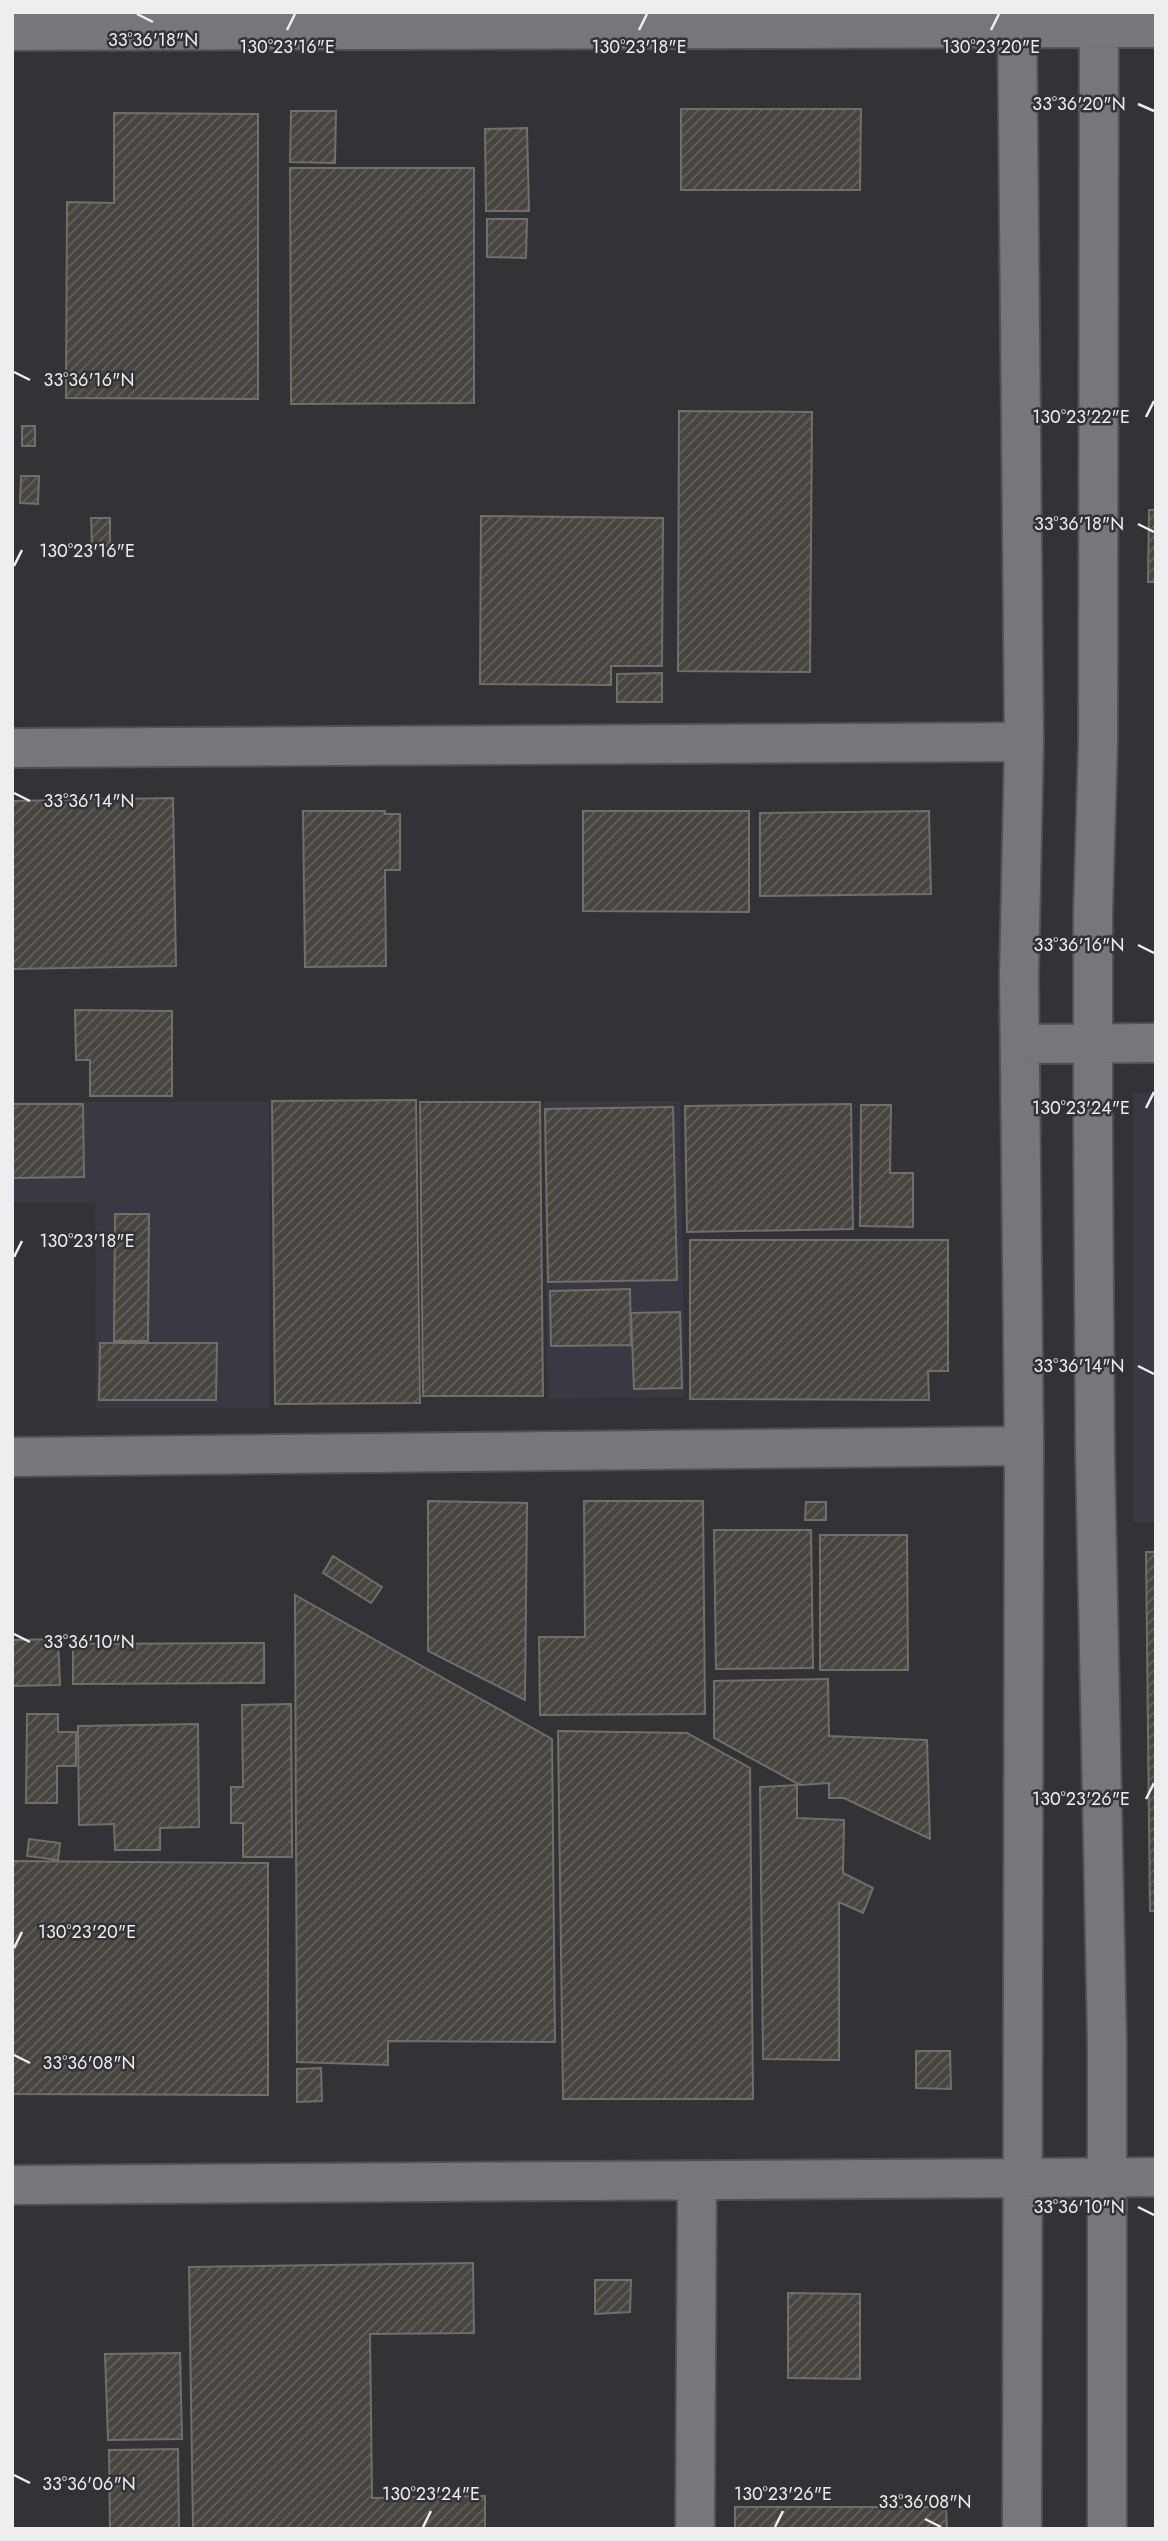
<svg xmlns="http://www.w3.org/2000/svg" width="1168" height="2541" font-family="Jost,sans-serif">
<defs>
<pattern id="building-hatch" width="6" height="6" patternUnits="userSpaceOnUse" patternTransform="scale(1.75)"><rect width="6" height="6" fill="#484541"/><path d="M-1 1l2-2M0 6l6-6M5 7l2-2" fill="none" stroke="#63605d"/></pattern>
</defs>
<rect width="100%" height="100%" fill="#333236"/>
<path fill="#3a3943" d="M1133,1093h23v430h-22z
M680,1101l5,296 -137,2 -5,-297z
M12,1102h257l1,306h-174l-1,-205h-83z"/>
<path fill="url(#building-hatch)" stroke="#716f6a" stroke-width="2" d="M681,109h180l-1,81h-179z
M291,111h45l-1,52 -45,-1z
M114,113l144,1v285l-192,-1 1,-196 47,1z
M527,128l2,83h-43l-1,-82z
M290,168h184v235l-183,1z
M487,219h40l-1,39 -39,-1z
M679,411l133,1 -2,260 -132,-1z
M22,426h13v20h-13z
M21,476h18l-1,28 -18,-1z
M1149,510h7v72h-8z
M481,516l182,2 -1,148h-51v19l-131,-1z
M91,518h19v28l-18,1z
M662,673v29h-45v-28z
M173,798l3,168 -164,3v-168z
M303,811h82v3h15v56h-15l1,96 -81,1z
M583,811h166v101l-166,-1z
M929,811l2,83 -171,2v-83z
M75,1010l97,1v85h-82v-36h-14z
M416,1100l4,303 -145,1 -3,-303z
M420,1102h120l3,294h-120z
M12,1104h71l1,73 -72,1z
M851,1104l2,125 -166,3 -2,-126z
M861,1105h30l-1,68h23v54l-53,-1z
M673,1107l4,173 -129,2 -3,-173z
M115,1214h34l-1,127h-34z
M690,1240h258v131h-20l1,29 -239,-1z
M630,1289l1,56 -80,1 -1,-55z
M680,1312l2,76 -48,1 -3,-76z
M100,1343h117l-1,57h-117z
M428,1501l99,2 -2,197 -97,-49z
M584,1501h119l2,213 -165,1 -1,-78h46z
M806,1502h20v18h-21z
M714,1530h97l2,138 -97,1z
M820,1535h87l1,135h-88z
M1146,1552h10v359h-6z
M333,1556l49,31 -11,16 -48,-30z
M295,1595l257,144 3,303 -167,-1v24l-91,-3z
M58,1639l2,46 -48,1v-46z
M264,1643v40l-191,1v-40z
M828,1679l1,57 98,4 3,99 -86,-41h-15v-15l-29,2 -86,-47v-57z
M291,1704l1,153h-49v-34h-12v-36h12l-1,-82z
M27,1714h31v18h18v34h-19v37h-31z
M198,1724l1,103 -39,1v22h-45l-1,-26 -35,1 -1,-99z
M558,1731l129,2 63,35 3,331h-190z
M797,1785v33l47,2 -1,53 30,15 -10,25 -24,-11v158l-76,-1 -3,-272z
M29,1839l31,4 -2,17 -31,-4z
M12,1861l256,2v232l-256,-1z
M916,2051h34l1,38 -35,-1z
M321,2068l1,33 -25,1v-33z
M473,2263l1,70 -104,1 2,164 113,-2v33h-292l-4,-262z
M595,2280h36l-1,32 -35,2z
M788,2293l72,1v85l-72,-1z
M180,2353l2,86 -74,1 -3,-86z
M178,2449l1,80h-69l-1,-79z
M735,2507h211l1,22h-212z"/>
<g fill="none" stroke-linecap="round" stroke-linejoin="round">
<defs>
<path id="minor" d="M12,748l1012,-6"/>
<path id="tertiary" d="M1017,12l7,730 -5,235 5,469 -2,1083
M1099,12l-1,730 -5,171v213l2,328 12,589v486
M12,31l1144,-3
M1021,1044l135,-1
M12,1457l1012,-11
M12,2185l1144,-8
M695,2529l2,-349"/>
</defs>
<use href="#minor" stroke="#515155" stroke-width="42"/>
<use href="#tertiary" stroke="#515155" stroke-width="42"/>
<use href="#minor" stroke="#76767b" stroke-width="38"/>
<use href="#tertiary" stroke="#76767b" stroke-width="38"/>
</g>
<path fill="none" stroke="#eeeef1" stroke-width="2.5" d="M137,14l16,8M287,30l8,-16M639,30l8,-16M991,30l8,-16M1138,104l16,7M14,372l16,8M1146,417l8,-16M1138,524l16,8M14,566l8,-16M14,793l16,8M1138,945l16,8M1146,1108l8,-16M14,1257l8,-16M1138,1366l16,8M14,1634l16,8M1146,1799l8,-16M14,1948l8,-16M14,2055l16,8M1138,2207l16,8M14,2475l16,8M925,2519l16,8M423,2527l8,-16M775,2527l8,-16"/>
<g font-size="18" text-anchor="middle" fill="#eeeef1" stroke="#333236" stroke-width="5" stroke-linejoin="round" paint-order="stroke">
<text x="153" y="46">33°36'18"N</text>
<text x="287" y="53">130°23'16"E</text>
<text x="639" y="53">130°23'18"E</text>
<text x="991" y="53">130°23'20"E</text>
<text x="1079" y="110">33°36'20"N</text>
<text x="89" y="386">33°36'16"N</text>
<text x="1081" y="423">130°23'22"E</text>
<text x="1079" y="530">33°36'18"N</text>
<text x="87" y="557">130°23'16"E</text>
<text x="89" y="807">33°36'14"N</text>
<text x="1079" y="951">33°36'16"N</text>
<text x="1081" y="1114">130°23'24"E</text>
<text x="87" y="1247">130°23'18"E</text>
<text x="1079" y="1372">33°36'14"N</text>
<text x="89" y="1648">33°36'10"N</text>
<text x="1081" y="1805">130°23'26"E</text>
<text x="87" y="1938">130°23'20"E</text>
<text x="89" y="2069">33°36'08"N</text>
<text x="1079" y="2213">33°36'10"N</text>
<text x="89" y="2490">33°36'06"N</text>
<text x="431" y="2500">130°23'24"E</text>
<text x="783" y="2500">130°23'26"E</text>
<text x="925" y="2508">33°36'08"N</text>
</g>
<rect width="1168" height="2541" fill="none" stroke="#eeeef1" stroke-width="28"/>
</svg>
